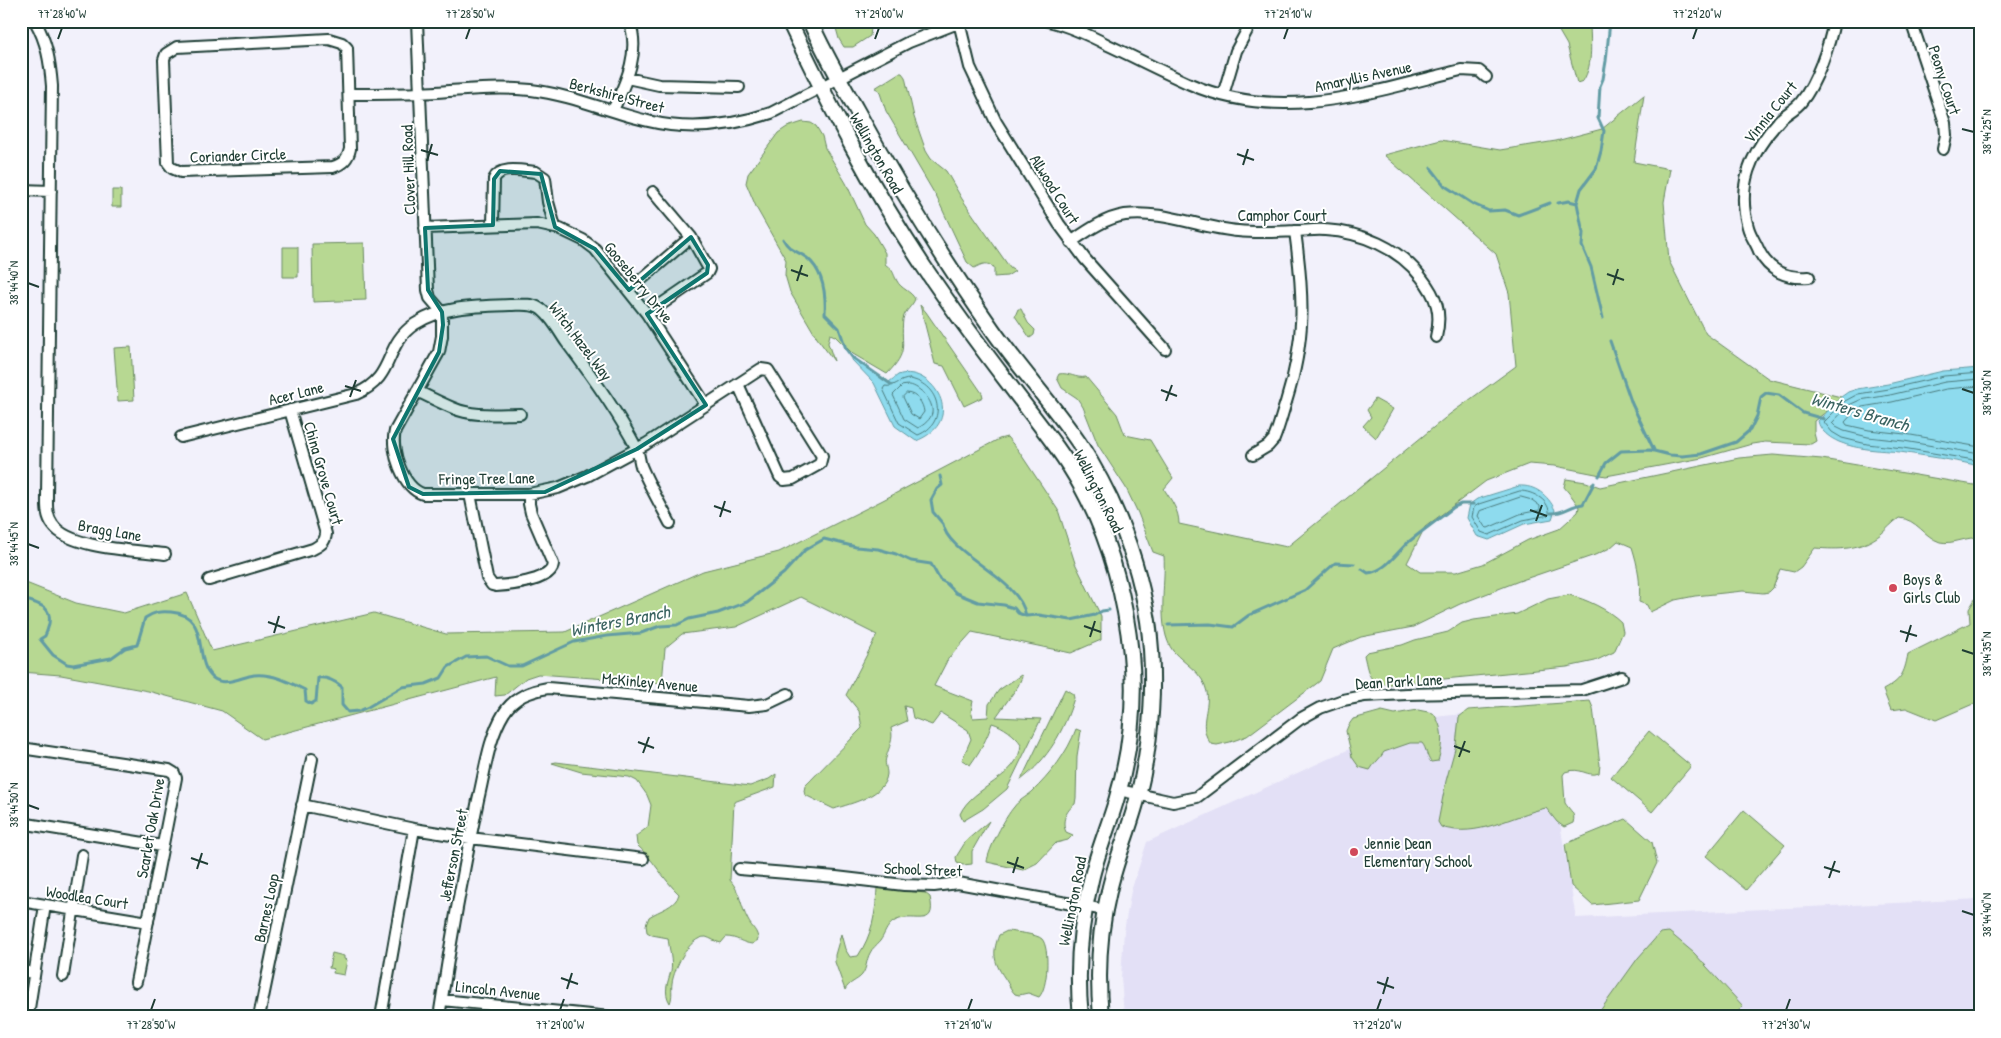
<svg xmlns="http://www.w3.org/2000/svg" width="2001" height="1038" font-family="'Patrick Hand',sans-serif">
<rect width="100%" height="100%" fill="#f2f1fb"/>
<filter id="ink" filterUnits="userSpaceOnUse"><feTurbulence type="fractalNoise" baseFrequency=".02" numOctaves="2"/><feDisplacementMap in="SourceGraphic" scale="10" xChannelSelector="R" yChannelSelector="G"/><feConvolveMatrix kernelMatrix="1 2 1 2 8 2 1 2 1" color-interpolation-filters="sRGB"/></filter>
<g filter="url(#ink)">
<path fill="#e3e0f6" d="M1540,706l36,212 404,-19v118h-856l-3,-40 3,-46 7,-40 16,-49 268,-123z"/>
<path fill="#b7d892" stroke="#6b8a63" d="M834,21h26l3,5 8,2 -1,8 -17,11h-9l-5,-8z
M1553,21h37c0,19 4,43 -7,60l-6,2 -10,-38z
M899,73h3l3,4 9,40 12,34 5,8 15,12 16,28 48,69 5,3 -8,5 -13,1v-9c-7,-7 -12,-4 -20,0l-7,-6 -30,-64 -51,-87 -7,-21 -4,-2z
M1644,95l-10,67 36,7 -6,33 5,59 37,73 63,45 72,18 -7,9 -20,15v12l2,8 -5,3 -46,-2 -13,2 -50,14 -96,18 -51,-10 -26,-2 -43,17 -61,46 -18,36 13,9h36l27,-8 45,-24 31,-11 19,-17 1,-5 -6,-9 -9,-11 2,-8 20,3 14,5 139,-29 34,-3 49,4 158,27v52c-13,-2 -27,7 -40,4 -16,-5 -23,-23 -41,-24 -7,5 -12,11 -18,16 -20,16 -42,16 -66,14l-14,19 -7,5 -14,-3 -7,19 -4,4 -6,1 -20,-2 -48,5 -20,4 -25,12 -3,-7 -8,-3c2,-20 -1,-36 -7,-55l-14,-6 -8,7 -15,7 -76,26 -59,23 -47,23 -52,10 -28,12 -13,32 -73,55 -17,6 -13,3 -6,-1c-14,-18 -1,-34 -4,-52 -4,-20 -22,-27 -34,-41 -17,-23 -7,-68 -9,-95l-11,-4 -15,-39 -12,-25 -28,-43 -15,-38 -6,-9 -15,-10 -5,-10 2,-4c10,-2 17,5 27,3l31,37 8,21 25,5 23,38 -9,11c7,11 15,21 15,35l108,23 163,-133 66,-48 -7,-73 -13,-39 -112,-99 57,-15 59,10 56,-9 46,-12z
M803,122l8,1 5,3 6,10 3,12 21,35 19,41 9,10 11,19v11c10,8 7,8 12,17 4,8 14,10 18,18 -3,8 -10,11 -12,20 -3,28 7,31 -16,55l-34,-20 -18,-18 -5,-2 -2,9 6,18 -17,-23 -27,-46 -5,-17 1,-15 -29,-51 -11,-26 2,-9 30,-41 9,-6z
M112,190h9v17h-9z
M364,243l2,57 -53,2 -1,-58z
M283,247h15v30h-15z
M920,305l6,7 56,81 1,4 -19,9 -20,-40 -9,-2z
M1018,309h3l7,14 7,7 -1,5 -4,3 -15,-22z
M131,347l3,53 -16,1 -4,-53z
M1375,399l18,10 -17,29 -13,-12 8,-9 -4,-7z
M1007,437l11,13 40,60 17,53 26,53v24l-30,13 -99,-21 -24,27 -14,27 39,15 -2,10 2,7 15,-1 1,-13 10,-14 22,-15 1,2 -4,9 -22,31 45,2 -34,70 -24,20 -20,12 -3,-7c13,-29 59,-35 61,-70 -6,-9 -18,-18 -29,-21 -5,16 -12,28 -22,42l-8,-5 9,-21 -3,-9 -27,-17 -9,12 -19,-7 -2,-10 -7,-2 3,15 -16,7c3,12 -2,18 -5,30 -2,5 1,10 1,16 -2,22 -35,29 -53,35l-29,-14 -1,-4 1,-5 57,-58 -3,-17 -13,-16 31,-60 -76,-38 -65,30 -54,7 -17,14 -3,35 -124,-9 -12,4 -21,17 -10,1 1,-19 -234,62 -40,-28 -74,-20 -87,-16 -40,-3v-91l55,22 48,10 63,-20 25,58 162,-38 72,21 119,-2 138,-61 76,-19 102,-51 118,-62z
M1980,591v110l-44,19 -30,-12 -15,2 -8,-20c18,-10 21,-15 25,-36l62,-31 -1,-14z
M1569,595c17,4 40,15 52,27l2,10 -9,20 -19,9 -28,6 -174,17c-24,1 -24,-7 -29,-29l3,-3 35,-7 13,-5 33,-8 14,-9 12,-3 43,-6 31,-15z
M1065,689l8,5 1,4c-10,33 -26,61 -53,82z
M1590,701l3,7 7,57 -1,8c-12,5 -17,-7 -34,-1l-2,3 2,28c5,8 11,10 8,20l-9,4 -7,-5 -11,-14c-34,7 -68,31 -105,19l-3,-5 8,-41 10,-36 3,-28 9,-7z
M1418,710l15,3c11,14 10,31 5,48l-7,1c-5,-6 -4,-13 -9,-19h-12l-26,9c-4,7 -10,11 -14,18l-11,-3 -7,-10 -6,-26 2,-5 5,-7 29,-8 13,3z
M1076,729l5,2 -4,25 -1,42 -1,6c-9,7 -14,17 -9,28l7,3 -5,5 -12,3 -19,20 -14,7 -36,-8c1,-12 18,-45 27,-55 4,-6 12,-10 18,-15 18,-17 36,-40 44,-63z
M1649,731l42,35 -39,46 -41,-35z
M556,762l194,24 19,-7 7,-5 -1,13 -41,15 -4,78c11,13 10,25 18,40 4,8 10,11 10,20l-6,4c-10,-1 -15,-7 -26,-7l-5,6c-5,-1 -11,-5 -15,-6 -17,-1 -32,32 -34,46 -1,7 1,13 -2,20 -7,-11 -2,-21 1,-32 2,-9 -2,-23 -3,-33l-16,-3 -5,-3 -1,-7 3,-8c10,-7 27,-10 30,-23 -16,-15 -26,-35 -42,-49l-1,-9 12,-9 3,-22 -4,-10 -10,-14 -8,-4 -48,-5 -29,-9z
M1744,810l41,35 -39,45 -40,-34z
M1626,819l26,23 5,21 -18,37 -47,5 -21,-19 -6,-42z
M989,821l-17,30v13l-9,1 -6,-2 -1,-6 10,-16z
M877,888l48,5 5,4c8,35 -19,13 -37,25 -7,5 -8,12 -13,19 -3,4 -8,7 -10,12 -4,7 -3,15 -8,22 -5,6 -13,7 -17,15l-10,-28v-7l6,-21 4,15 5,8 8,-1c14,-21 18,-43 19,-68z
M1007,931c8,1 30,3 35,8 8,9 6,49 -3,58l-11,-4 -9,2 -4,-1c-4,-4 -6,-9 -9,-14 -11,-16 -15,-25 -7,-45z
M1669,932l25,21 49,53 -10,11h-134l-2,-2 41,-57 22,-25z
M332,953l12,3v3l3,1 -3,15 -11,-2 1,-4 -5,-1z"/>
<path fill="#8edbee" stroke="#629ca4" d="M852,357l37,25c3,-2 6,-5 9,-7 32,-12 72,45 18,66l-21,-15 -21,-43 -22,-23z
M1980,368v98c-26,-6 -54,-10 -80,-14 -20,-2 -42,-2 -61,-10 -9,-4 -19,-11 -21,-21l23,-24 7,-5 9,-3 31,-5 55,-13z
M1519,486c16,-1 29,9 36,24l-3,9 -28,5 -35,16 -12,-4 -10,-18 3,-14 7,-5z"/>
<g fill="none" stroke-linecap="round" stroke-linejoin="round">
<path stroke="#4b7c7e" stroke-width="1" d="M1980,373l-36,3 -55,13 -31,5 -13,7 -21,21 8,10 10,6 25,6 36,4 77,13
M910,379c30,5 39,44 8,56l-19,-12 -16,-34 2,-3c9,2 14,-7 25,-7z
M1980,379l-35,3 -55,13 -30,5 -11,5 -17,18 4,4 8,4 24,6 36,4 76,13
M910,385c10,2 24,16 22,28 -1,6 -8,12 -14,15l-14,-9 -11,-24 9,-9z
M1980,386l-34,3 -54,13 -30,5 -7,4 -10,11 2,3 22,5 36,4 75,13
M907,393c10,1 16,10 17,19l-5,7 -8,-5 -8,-17z
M1520,491c13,0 31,10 29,24l-26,5 -34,15 -8,-3 -9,-15 2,-10 5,-3z
M1521,497l11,3 8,6v4l-20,4 -32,14 -3,-1 -7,-11 2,-5z"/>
<path stroke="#629ca4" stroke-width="3" d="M1431,168l14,18 28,18 16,7 16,-1 13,5 32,-12
M1558,203l11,-2 8,2
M783,239c7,13 14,11 24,19 16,13 19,37 18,56l14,14 7,21 6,8 40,28
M1603,318l-12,-51 -9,-21 1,-13 -6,-30 4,-14 15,-20 5,-18 3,-20 -6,-13 2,-32 3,-7 3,-18 4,-40
M1610,341l22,63 22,46
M940,476l2,9 -5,4 -6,11 2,12 10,12c4,30 77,54 83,92
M1599,476l7,-13 15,-12 29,-1 20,5 12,1 19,-2 35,-12 14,-12 7,-14 4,-19 5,-4 13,2 24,18 21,6
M1551,513c12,1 20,-8 32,-9l11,-21
M1362,569l6,4c19,-2 29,-22 43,-33 14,-11 29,-22 43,-33l7,-3h12
M21,599c23,5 36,10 24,37l-5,3 13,16 14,9 6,1 38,-7 14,-10 12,-3 8,-27c9,-6 15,-7 26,-6 41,3 21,49 42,66 12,9 28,-1 41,-3 18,-2 35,7 51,15l1,11 5,3 5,-3 2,-23c9,-1 17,3 24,9v18l6,7 11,-1 9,-4 34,-20 24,-3 15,-6 7,-11 18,-10 20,-1 22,10h14l52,-24 33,-6 34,-3 19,-7 17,-1 12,-6 29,-6 29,-11 9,-7 28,-22 21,-23 19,-11 32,8 22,2 18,5 15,7 20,3 9,16 6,3 10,10 22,9 26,3 10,3 4,5 8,3 13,-1 32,5 24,-5 7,-4 7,-1
M1168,625l42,-1 23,3 16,-12 56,-25 30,-27 19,1"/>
<defs>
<path id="minor" d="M35,21c12,21 15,41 17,65l-5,409c0,11 -1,21 6,30 17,24 83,25 112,29
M417,21l11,269 2,8 12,14
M1048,21c22,5 41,14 60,24 28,13 55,27 82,39 91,40 181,8 271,-14l18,1 7,6
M1911,21l34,102 1,12 -3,14
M959,22l11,45 26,55 63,102 26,35 80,90
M329,39l13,4 5,5 3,101c-2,10 -7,15 -17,18l-152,5 -9,-4 -4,-5 -4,-103 2,-6 11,-7z
M627,78l32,7 80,2
M349,94c24,0 48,0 72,-1 37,-2 73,-7 110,-3 41,5 78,22 117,31 41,10 84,5 123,-8l138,-71 54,-21
M1223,95l13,-44 16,-30
M613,110c13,-28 28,-58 16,-89
M21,190l30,1
M493,225l1,-46c6,-14 30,-8 42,-7l9,6 3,24 7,25
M425,228l112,-4 23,5 23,11 12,9 52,65 59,91
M1071,242c16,-11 34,-24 54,-27 37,-5 76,13 113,16 19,2 38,1 57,0 10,0 20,-2 30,-1 36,2 74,18 96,47 16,20 21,36 15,60
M1809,277c-22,2 -40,-6 -50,-26 -3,-8 -9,-16 -11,-24 -12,-41 3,-75 30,-105 6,-8 17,-12 23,-20 15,-18 29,-58 33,-81
M629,290l62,-53
M442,312v24l-3,16 -44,79c-5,19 8,57 28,63h106l29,-6 29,-12 59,-32 115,-75 7,1 54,86 -2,8 -27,15 -9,1 -4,-3 -42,-93
M647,314l60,-41 2,-4 -18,-32 -38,-45
M417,391c12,6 24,12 36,17 20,9 45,6 67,6
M181,437l175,-43c41,-18 26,-48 59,-70 28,-18 62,-18 95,-19 9,0 21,-2 29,3 12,7 20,24 28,35 25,33 50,68 69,104 3,6 3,13 5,19 8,19 19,38 29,57
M1253,455l15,-9 6,-7c5,-12 8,-25 12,-37 20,-64 18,-104 9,-171
M470,494l17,84 5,7 4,1c14,-1 50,-5 56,-18l1,-4 -22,-51 -2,-9v-10
M209,580l104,-31c7,-4 12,-6 13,-15l-36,-124
M21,748l148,22 5,3 2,5 -40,204
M1119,790l54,12 24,-5 103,-78 20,-11 23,-8 21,-4 43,-2 175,-4 40,-13
M302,805l112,24 56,9 173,21
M21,823l141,23
M739,869l97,8 68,8 30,1 24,-3 147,27
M21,901l127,21
M21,971l13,2
M63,976l19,-121
M442,1000l168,17
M28,1015l17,-110
M259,1017l53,-258
M381,1017l33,-188
M439,1017c11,-73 24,-145 39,-217 7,-28 10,-61 26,-87 10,-16 26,-22 44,-25l201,18 18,-2 21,-10"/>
<path id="secondary" d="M789,21c40,84 83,168 135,246 27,40 55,78 84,116 25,34 53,66 73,103 29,53 44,109 50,168 5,48 -1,101 -15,147 -8,27 -19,52 -25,79 -11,45 -15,91 -10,137
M810,21c13,30 30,59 46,88 41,75 86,149 136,220 27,39 60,74 87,114 35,54 59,115 69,178 8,57 4,120 -10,175 -8,32 -22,63 -29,95 -10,41 -12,84 -8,126"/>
</defs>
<use href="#minor" stroke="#1f3d34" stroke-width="14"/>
<use href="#secondary" stroke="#1f3d34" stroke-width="18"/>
<use href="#minor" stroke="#fff" stroke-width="10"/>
<use href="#secondary" stroke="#fff" stroke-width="14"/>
</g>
</g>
<path fill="#0f766e" fill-opacity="0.2" stroke="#0f766e" stroke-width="4" stroke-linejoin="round" d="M500,171l41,3 14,53 40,22 34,41 62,-53 17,28 -1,8 -60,41 59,91 -69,44 -92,43 -122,2 -14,-7 -16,-48 46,-87 4,-27 -1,-13 -14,-22 -3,-62 68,-3 1,-46z"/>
<path fill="none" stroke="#1f3d34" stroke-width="2" d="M58,39l4,-11M466,39l4,-11M875,39l4,-11M1284,39l4,-11M1693,39l4,-11M1962,129l12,3M421,150l17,5M1237,154l17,6M427,161l5,-17M1243,165l5,-16M791,270l17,6M1607,274l17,6M797,281l5,-16M28,283l11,4M1613,285l5,-16M345,386l16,5M1962,389l12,4M1161,390l16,6M350,397l6,-17M1166,401l6,-16M714,506l17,6M1530,510l17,6M720,517l5,-16M1536,521l6,-16M28,544l11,4M268,622l17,6M1084,626l17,6M1900,631l17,5M274,633l5,-17M1090,637l5,-16M1906,642l5,-17M1962,650l12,4M638,742l16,6M1454,746l16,6M643,753l6,-16M1459,757l6,-16M28,805l11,4M191,858l17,6M1007,862l17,6M1824,867l16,5M197,869l5,-16M1013,873l5,-16M1829,878l6,-17M1962,911l12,4M561,978l17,6M1377,982l17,6M567,989l5,-16M1383,994l5,-17M151,1010l4,-11M560,1010l4,-11M968,1010l4,-11M1377,1010l4,-11M1786,1010l4,-11"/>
<g fill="#d1495b" stroke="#fff" stroke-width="2">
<circle cx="1893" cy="588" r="5"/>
<circle cx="1354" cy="852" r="5"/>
</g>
<g text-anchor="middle" stroke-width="4" stroke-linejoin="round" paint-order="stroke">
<g font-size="16" fill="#1f3d34" stroke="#fff">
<text transform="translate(1363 76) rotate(-12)" y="6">Amaryllis Avenue</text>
<text transform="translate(1945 80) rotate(72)" y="6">Peony Court</text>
<text transform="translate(617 95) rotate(15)" y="6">Berkshire Street</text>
<text transform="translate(1770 112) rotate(-51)" y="6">Vinnia Court</text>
<text transform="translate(877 153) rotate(60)" y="6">Wellington Road</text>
<text transform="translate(238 155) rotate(-2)" y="6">Coriander Circle</text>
<text transform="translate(408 170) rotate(-92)" y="6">Clover Hill Road</text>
<text transform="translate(1055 189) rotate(58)" y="6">Allwood Court</text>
<text x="1282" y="221">Camphor Court</text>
<text transform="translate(639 282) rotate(51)" y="6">Gooseberry Drive</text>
<text transform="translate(581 341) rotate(53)" y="6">Witch Hazel Way</text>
<text transform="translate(296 393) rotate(-14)" y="6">Acer Lane</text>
<text transform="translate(324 473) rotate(74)" y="6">China Grove Court</text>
<text transform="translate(487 478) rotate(-1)" y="6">Fringe Tree Lane</text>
<text transform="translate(1099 491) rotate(63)" y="6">Wellington Road</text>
<text transform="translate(110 530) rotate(10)" y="6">Bragg Lane</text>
<text transform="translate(1399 681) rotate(-3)" y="6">Dean Park Lane</text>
<text transform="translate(650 682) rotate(5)" y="6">McKinley Avenue</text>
<text transform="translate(150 828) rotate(-80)" y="6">Scarlet Oak Drive</text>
<text transform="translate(453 855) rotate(-79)" y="6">Jefferson Street</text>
<text transform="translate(923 869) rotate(2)" y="6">School Street</text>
<text transform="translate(87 897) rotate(9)" y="6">Woodlea Court</text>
<text transform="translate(1072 901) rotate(-79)" y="6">Wellington Road</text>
<text transform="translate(266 908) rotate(-78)" y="6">Barnes Loop</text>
<text transform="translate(498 990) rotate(6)" y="6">Lincoln Avenue</text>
</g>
<g font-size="16" fill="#1f3d34" stroke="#fff" text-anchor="start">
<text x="1903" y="585">Boys &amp;<tspan x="1903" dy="18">Girls Club</tspan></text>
<text x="1364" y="849">Jennie Dean<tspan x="1364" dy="18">Elementary School</tspan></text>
</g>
<g font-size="18" font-style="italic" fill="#3b6462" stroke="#fff">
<text transform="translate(1860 412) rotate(16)" y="6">Winters Branch</text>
<text transform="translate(620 621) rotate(-11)" y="6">Winters Branch</text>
</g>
</g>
<rect width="2001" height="1038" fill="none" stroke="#fff" stroke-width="55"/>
<rect x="28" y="28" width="1946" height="982" fill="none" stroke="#1f3d34" stroke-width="2"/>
<g font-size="12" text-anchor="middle" fill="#1f3d34">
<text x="62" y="18">77°28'40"W</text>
<text x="470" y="18">77°28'50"W</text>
<text x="879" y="18">77°29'00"W</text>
<text x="1288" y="18">77°29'10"W</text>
<text x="1697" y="18">77°29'20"W</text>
<text transform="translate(1987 132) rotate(-90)" y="4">38°44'25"N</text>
<text transform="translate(14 283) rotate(-90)" y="4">38°44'40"N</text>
<text transform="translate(1987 393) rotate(-90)" y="4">38°44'30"N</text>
<text transform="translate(14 544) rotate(-90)" y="4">38°44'45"N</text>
<text transform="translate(1987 654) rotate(-90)" y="4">38°44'35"N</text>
<text transform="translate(14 805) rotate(-90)" y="4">38°44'50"N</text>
<text transform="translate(1987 915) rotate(-90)" y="4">38°44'40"N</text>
<text x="151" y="1029">77°28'50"W</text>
<text x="560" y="1029">77°29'00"W</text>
<text x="968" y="1029">77°29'10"W</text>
<text x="1377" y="1029">77°29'20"W</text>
<text x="1786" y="1029">77°29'30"W</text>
</g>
</svg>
